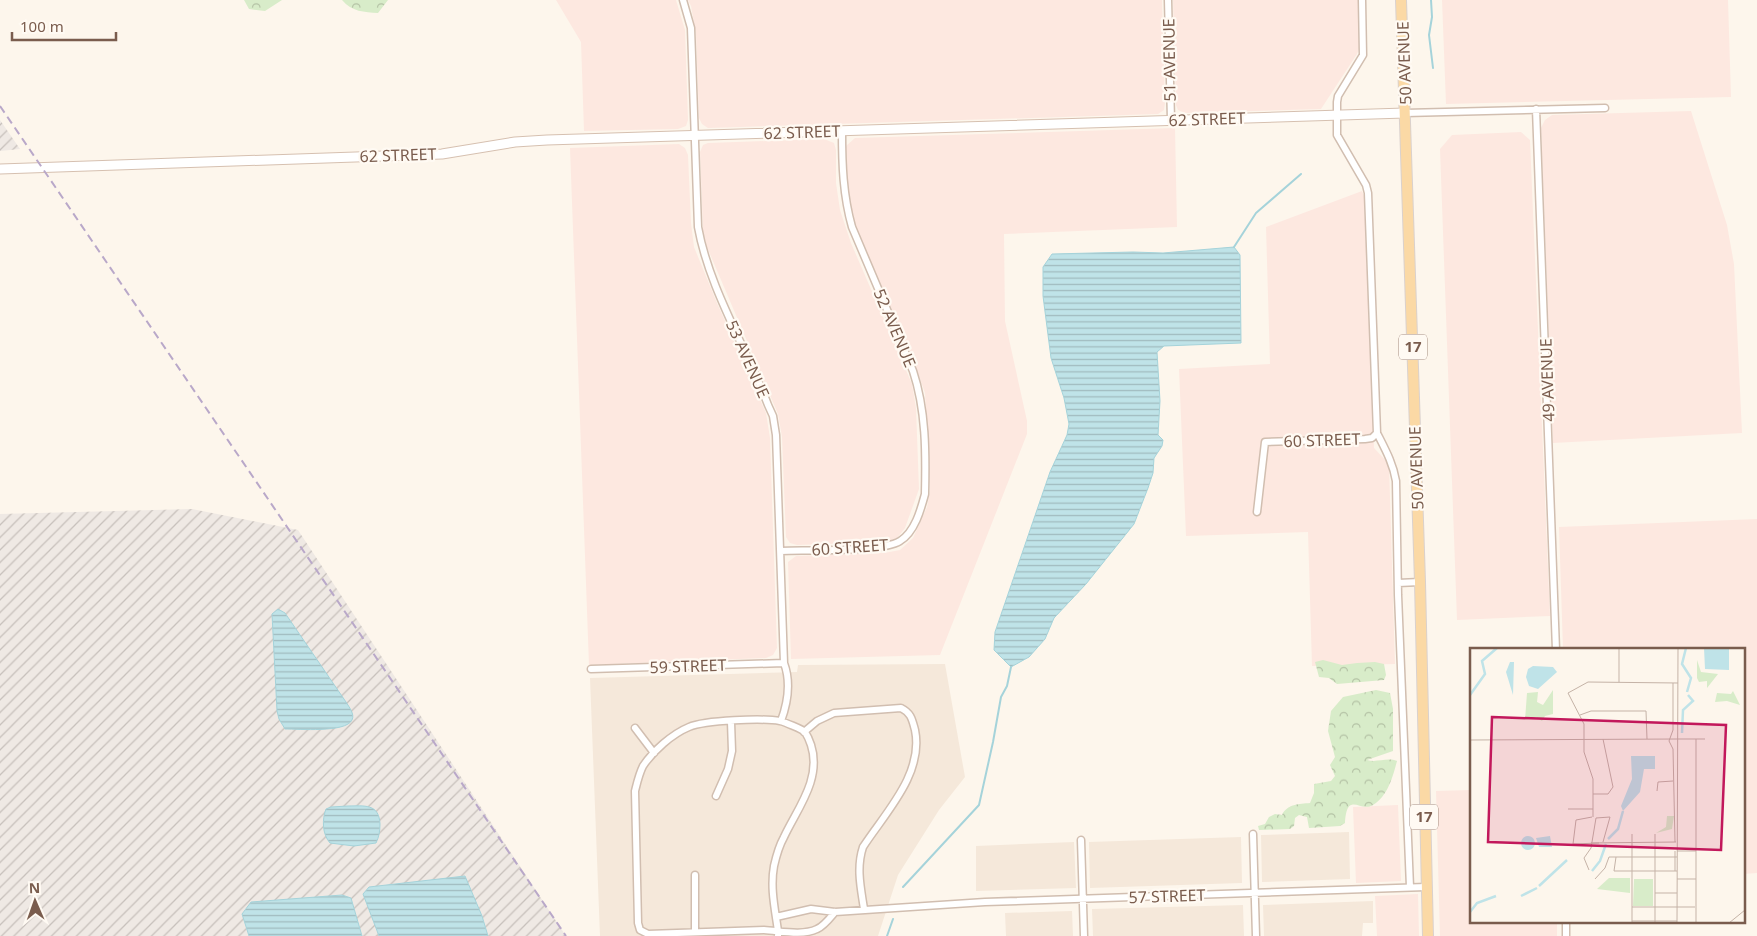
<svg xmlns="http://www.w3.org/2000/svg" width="1757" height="936" font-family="'Noto Sans',sans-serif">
<defs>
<pattern id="industrial-furrows" width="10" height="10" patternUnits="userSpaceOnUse" patternTransform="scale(1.25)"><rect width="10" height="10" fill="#efe9e4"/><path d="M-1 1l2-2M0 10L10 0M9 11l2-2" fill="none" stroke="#c7c0bb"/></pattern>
<pattern id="forest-crowns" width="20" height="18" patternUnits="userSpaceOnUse" patternTransform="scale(1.25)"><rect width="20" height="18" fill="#d8ecc9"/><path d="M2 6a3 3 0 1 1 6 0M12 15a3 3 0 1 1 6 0" fill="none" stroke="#b4c2a5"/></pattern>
<pattern id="water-rules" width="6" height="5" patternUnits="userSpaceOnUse" patternTransform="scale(1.25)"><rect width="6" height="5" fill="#bfe3e8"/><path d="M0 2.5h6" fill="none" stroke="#a0bbbe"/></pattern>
</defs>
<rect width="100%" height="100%" fill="#fdf6ec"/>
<path fill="#f5e8da" d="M945,664l20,113 -26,33 -41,65 -20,61h-278l-10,-258 207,-6 1,-7z
M1349,832l1,47 -88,3 -1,-47z
M1241,837l1,46 -152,5 -1,-46z
M1074,842l2,46 -100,3v-45z
M1373,901v22h-10l-1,13h-98l-1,-31z
M1243,905l1,31h-151l-1,-27z
M1072,911l1,25h-67l-1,-23z"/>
<path fill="#fde8e0" d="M556,0h120l9,30 3,90 -2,6 -8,3 -94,2 -3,-89z
M688,0h474l3,103 -1,7 -6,4 -450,14 -6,-4 -3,-6 -3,-84 -5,-28z
M1173,0h185l2,47 -3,7 -36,55 -136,4 -7,-3 -2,-5z
M1442,0h286l3,97 -285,7z
M1691,111l36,114 7,39 8,169 -189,10 -12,-315 4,-8 7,-5z
M1175,128l2,99 -173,7 1,87 22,100v13l-87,221 -149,4 -3,-97 8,-6 88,-3 16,-3 13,-12 14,-31 3,-16 -5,-98 -13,-37 -55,-125 -7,-25 -3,-22 -1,-38 9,-8z
M1521,132l9,8 20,476 -93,4 -17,-471 12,-14z
M824,139l10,4 2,7v33l4,27 11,33 61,141 4,24 3,81 -14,39 -8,10 -10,4 -90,3 -7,-2 -4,-6 -4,-100 -4,-23 -71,-167 -4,-15 -3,-80 3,-7 5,-2z
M679,144l6,4 3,7 3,68 3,24 23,56 49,110 4,25 7,210 -4,7 -7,3 -177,7 -19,-517z
M1362,191l2,5 10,252 15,16 6,200 -83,2 -4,-134 -122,4 -7,-167 91,-5 -4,-137z
M1757,519v354l-14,1v-224h-180l-4,-123z
M1471,790v132h86v14h-117l-4,-145z
M1398,805l3,76 -45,2 -3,-76z
M1418,894l1,42h-42l-2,-40z"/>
<path fill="url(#industrial-furrows)" d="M0,120l20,29 -20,2z
M192,509l106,21 268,406h-566v-422z"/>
<path fill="url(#forest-crowns)" d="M244,0h38l-17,11 -16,-2z
M342,0h46l-10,13c-14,-1 -26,-1 -36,-13z
M1323,660l19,5 15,-2 18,-1 9,2 2,11 -2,5 -47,4 -8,-6 -10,-1 -4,-15z
M1376,690l14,3 3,16v42l-26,9c10,3 20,-3 30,1 -4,15 -9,35 -24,44 -13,8 -26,-15 -28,18l-5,3 -31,2 -2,-11 -8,-2 -4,3 -1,8 -4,3 -31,1 -1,-4 7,-2 4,-7 6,-3 7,1c5,-11 17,-11 28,-12l4,-10v-9l17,-3 4,-5 -5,-11 5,-8 -7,-26 3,-20 12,-14z"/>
<path fill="url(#water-rules)" stroke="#a5d3da" d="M1234,247l6,8 1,88 -77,3 -7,6 3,49 -2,34 5,5 -1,6 -8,12 -1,15 -5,15 -14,36 -48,60 -32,34 -9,21 -16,18 -18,10 -17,-17 1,-18 55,-160 17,-37 2,-11 -5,-26 -13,-40 -8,-62v-29l9,-13 81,-2 30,1z
M278,609l7,4 61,89c3,5 9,12 6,18 -6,13 -54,9 -67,9l-6,-10 -2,-8 -5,-97z
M348,806c16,0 31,-3 32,18 0,7 -1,13 -4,19l-22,3 -24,-3c-8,-9 -8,-24 -4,-34l5,-2z
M465,876l17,40 6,20h-109l-16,-42 6,-7z
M342,895l9,3 11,38h-113l-7,-22 9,-12z"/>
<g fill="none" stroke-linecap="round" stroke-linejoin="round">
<path stroke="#a5d3da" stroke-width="2" d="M1431,0l1,17 -3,18 4,33
M1234,247l22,-34 45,-39
M903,887l76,-82 14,-63 8,-45 6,-11 4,-19
M887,936l6,-17"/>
<defs>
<path id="street" d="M683,0l8,28 7,199c11,61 48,120 70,178l5,11 3,19 8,228c7,19 4,39 -3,58
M1168,0l3,120
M1362,0l1,55 -25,41 -1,6v33l29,50 2,8 9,240c8,16 16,30 19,48l2,114 12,292
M1536,109l20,541
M1405,113l200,-5
M1257,512l8,-70 100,-3 7,-1 5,-5
M781,551c24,-1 103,1 119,-10 15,-9 21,-32 25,-47 1,-41 1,-84 -12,-123l-61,-144c-9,-32 -10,-63 -10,-96
M1398,583l22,-1
M591,669l193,-6
M635,728l19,25
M804,732l13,-11 17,-8 67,-5c10,5 11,11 14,22 9,44 -30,83 -52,117 -7,21 -2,42 1,62
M716,796l12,-27 4,-18 -1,-29
M1253,834l3,102
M1081,840l3,96
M776,917l35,-8 24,3 150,-10 441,-15
M1566,922v14
M695,932v-57
M778,936v-5c-3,-22 -8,-43 -4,-65 2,-9 5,-20 10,-29 13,-28 38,-58 27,-92 -1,-3 -4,-10 -6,-13 -3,-3 -21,-10 -25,-11 -17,-3 -75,-1 -91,6 -17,7 -36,24 -46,39 -4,8 -6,17 -8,25l3,132 2,7 8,4 116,-4c17,1 38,6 53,-1 7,-3 13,-11 18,-17"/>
<path id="secondary" d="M0,169l442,-15 73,-12 32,-2 858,-27"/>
<path id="primary" d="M1401,0l19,582 8,354"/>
</defs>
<use href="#street" stroke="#d1beb0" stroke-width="9"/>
<use href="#secondary" stroke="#d6c0b0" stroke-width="11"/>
<use href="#primary" stroke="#dad1cd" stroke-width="12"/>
<use href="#street" stroke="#fff" stroke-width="6"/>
<use href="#secondary" stroke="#fff" stroke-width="9"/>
<use href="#primary" stroke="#fbd9a5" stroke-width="10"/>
<path stroke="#b9a8c9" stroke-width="2" stroke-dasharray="8 5" stroke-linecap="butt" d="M0,106l566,830"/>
</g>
<g text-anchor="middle" stroke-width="4.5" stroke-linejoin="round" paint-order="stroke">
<g fill="#fffaf3" stroke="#a28b7f" stroke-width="1">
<rect x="1399" y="334.5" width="28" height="25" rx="4"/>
<rect x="1410" y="804.5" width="28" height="25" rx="4"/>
</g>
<g font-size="15" font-weight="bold" fill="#7a5c4d">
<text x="1413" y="352">17</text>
<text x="1424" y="822">17</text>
</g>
<g font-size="16" fill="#7a5c4d" stroke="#fffaf3">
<text transform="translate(1169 60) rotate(-91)" y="6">51 AVENUE</text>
<text transform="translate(1404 63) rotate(-92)" y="6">50 AVENUE</text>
<text transform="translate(1207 119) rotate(-2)" y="6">62 STREET</text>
<text transform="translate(802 132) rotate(-2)" y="6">62 STREET</text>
<text transform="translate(398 155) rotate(-2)" y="6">62 STREET</text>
<text transform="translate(895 328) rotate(67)" y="6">52 AVENUE</text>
<text transform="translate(748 359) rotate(66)" y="6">53 AVENUE</text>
<text transform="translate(1547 380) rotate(-92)" y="6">49 AVENUE</text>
<text transform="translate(1322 440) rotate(-2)" y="6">60 STREET</text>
<text transform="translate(1416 468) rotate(-92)" y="6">50 AVENUE</text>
<text transform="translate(850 547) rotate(-4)" y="6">60 STREET</text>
<text transform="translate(688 666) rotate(-2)" y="6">59 STREET</text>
<text transform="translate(1167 896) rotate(-2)" y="6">57 STREET</text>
</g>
</g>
<g transform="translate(1470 648)">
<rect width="275" height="275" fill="#fdf6ec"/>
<path d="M227,12l4,12 17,2 -11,14v-7l-8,1 -2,-4zM83,42v24l-8,2 -3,5 -6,-4 -11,3 2,-27 11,-1 -1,10 6,3zM263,43l7,14 -13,-4 -12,1 2,-9 14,1zM197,168h7l-2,13 -16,4 10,-6z" fill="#d8ecc9"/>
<path d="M139,230h21v15l-33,-4zM164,231h19v27h-20z" fill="#d8ecc9"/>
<path d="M234,0h25v22l-24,-1zM40,14h4l-1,33 -7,-23zM63,18l20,1 4,5 -19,17 -9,-3 -3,-9 2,-8zM161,108h24v13h-11l-4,23 -17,19 -2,-5 11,-27zM80,188l2,11h-13l-3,-9zM51 195a7 7 0 1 1 14 0a7 7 0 1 1-14 0Z" fill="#bfe3e8"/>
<path fill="none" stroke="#bfe3e8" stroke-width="2.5" d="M216,0l-4,16 9,14 -4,14M0,47l15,-21 -3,-13 15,-13M212,85l1,-23 10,-9 -5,-6M138,191l10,-10 5,-18M122,223l8,-10 6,-17M69,238l28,-26M51,248l16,-8M0,264l7,-9 19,-7"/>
<path fill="none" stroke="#c5b3a7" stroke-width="1" d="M149,34v-34M203,35v47l-4,11 4,8 2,93M110,67l11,-4h55l1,28M208,91h27M226,91v184M0,92l208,-1M187,143l1,-9 15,-1M123,146h15l5,-7 -10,-48M98,161h25M123,169v-38l-9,-27v-28l-16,-31 20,-11 90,1M126,170l14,-1 -7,25M106,172l-3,24 26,-1M106,172l16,-3M162,186v89M185,186v89M121,195l85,-1M205,203v20M207,203h19M146,209l-2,14h63M119,222l-5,-12 7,-10 5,-30M125,231l10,-11 4,-11h68M207,231h19M185,245h22M162,259h63M162,273h45M207,275l1,-275M259,275l16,-13"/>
<path fill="#c2185b" fill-opacity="0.15" stroke="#c2185b" stroke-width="2.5" d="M22,69l234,8 -5,125 -233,-8z"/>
<rect width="275" height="275" fill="none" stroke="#7a5c4d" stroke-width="2.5"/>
</g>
<g transform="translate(35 901) rotate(358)" stroke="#fffaf3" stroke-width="4" paint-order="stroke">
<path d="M0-4L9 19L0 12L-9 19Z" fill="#7a5c4d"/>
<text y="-8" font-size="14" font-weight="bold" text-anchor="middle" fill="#7a5c4d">N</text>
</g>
<path d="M12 32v8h104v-8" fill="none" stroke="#7a5c4d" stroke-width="2.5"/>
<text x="20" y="32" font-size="15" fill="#7a5c4d" stroke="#fffaf3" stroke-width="4" paint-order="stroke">100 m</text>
</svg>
